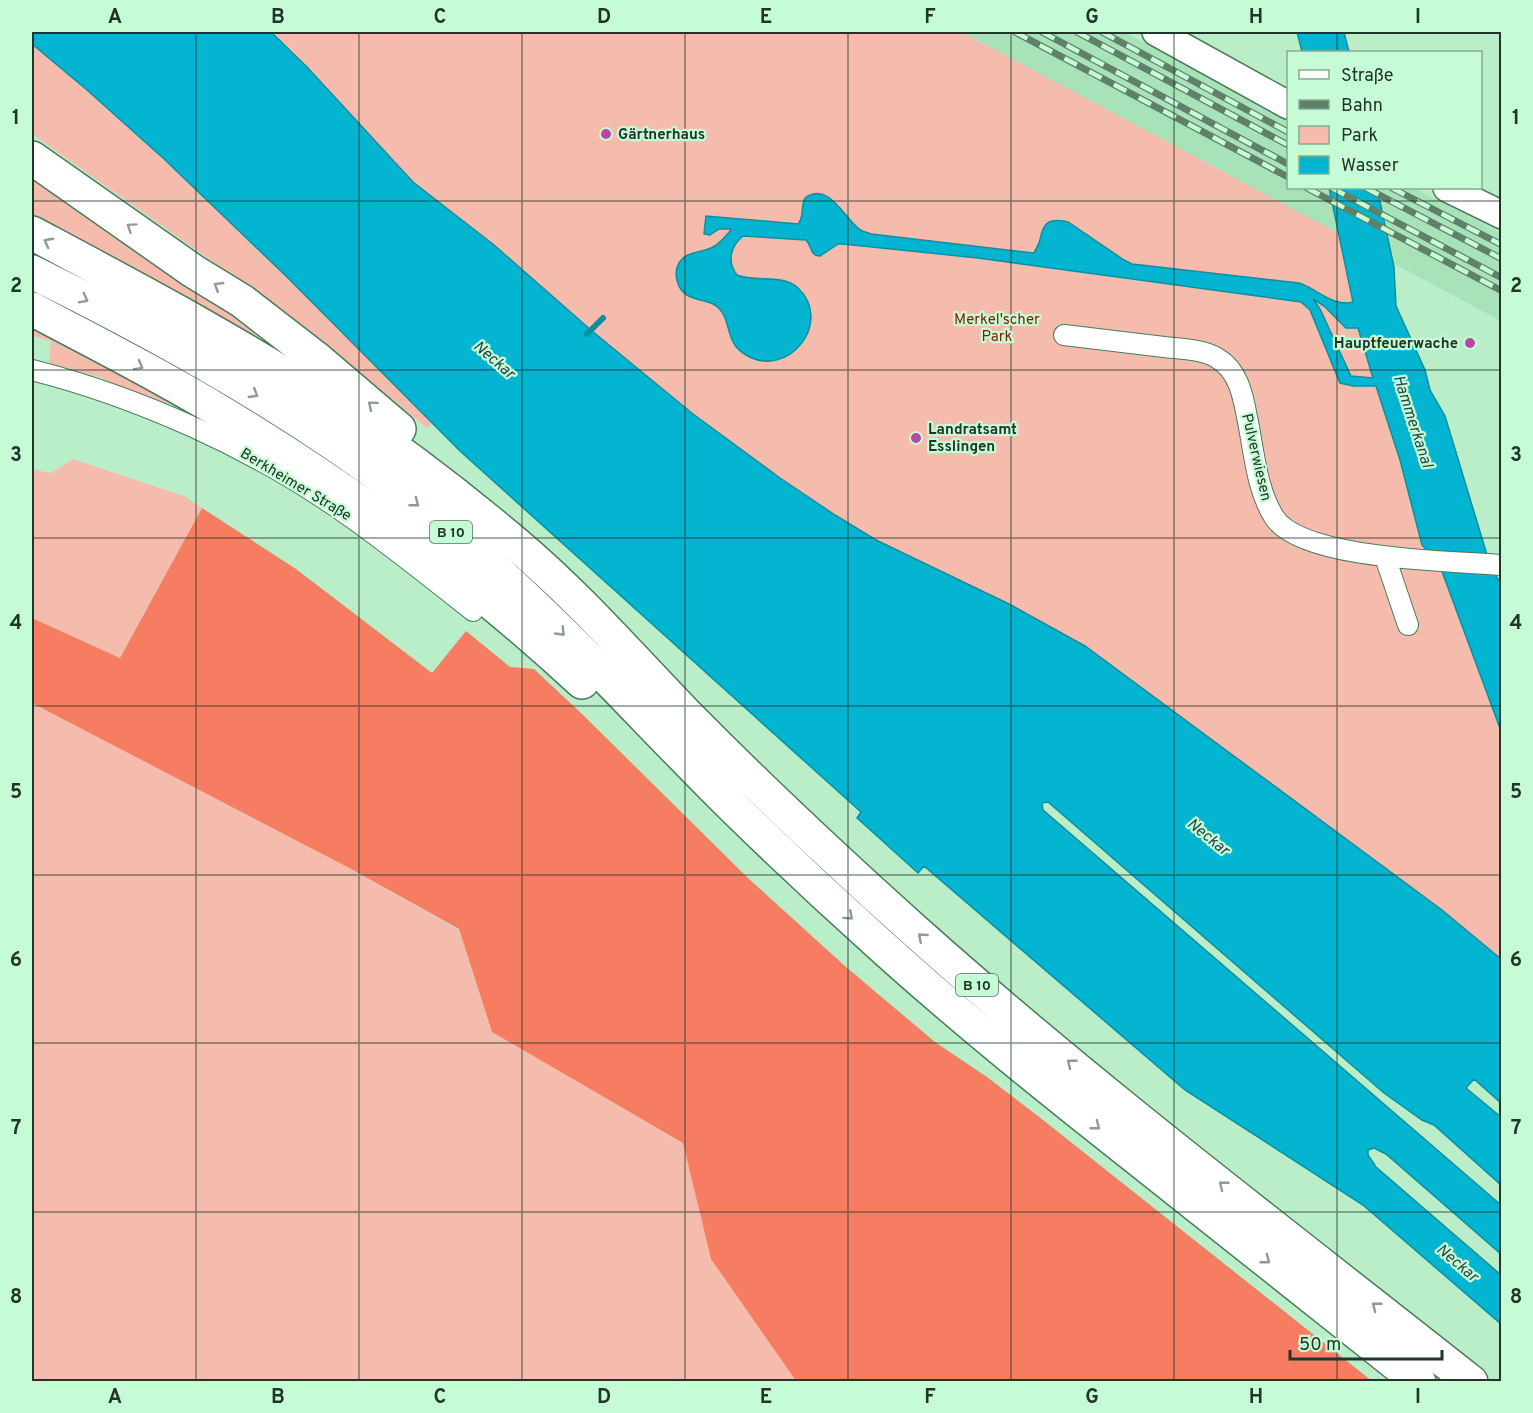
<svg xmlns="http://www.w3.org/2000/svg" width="1533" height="1413" font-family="Overpass,sans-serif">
<rect width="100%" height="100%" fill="#b9eec8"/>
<path fill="#a7e2b9" d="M962,32h162l164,88v68h126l87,45v88z"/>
<path fill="#f5bcae" d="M271,32h691l376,201 20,95 15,50h-3l6,8 24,74 22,85 18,21 61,165v228l-59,-49 -357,-264 -76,-42 -133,-64 -41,-25 -55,-37 -87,-64 -101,-83 -98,-86 -81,-63 -106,-115z
M32,44c141,117 271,248 400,379l-5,5 -85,-70 -6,-3 -103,-79 -201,-142z
M32,170l224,161 -5,5 -219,-118z
M32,323l101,53 -1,5 36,18 -3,7 -52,-17 -10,-11 -52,-14 -2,-3 2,-20 -19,-5z
M73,459l111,37 18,12 -82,150 -88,-40v-149l19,4z
M32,703l321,167 106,60 33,102 191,111 28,116 85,122h-764z"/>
<path fill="#f77d62" d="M202,508l94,61 136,104 34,-42 44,36 24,2 47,44 168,166 97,88 89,75 52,35 56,43 329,261h-576l-85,-122 -28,-116 -191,-111 -33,-103 -106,-59 -321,-167v-85l88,40z"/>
<path fill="#04b5d1" stroke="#0d8f9e" stroke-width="1.5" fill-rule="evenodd" d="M32,32h239l36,35 106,115 81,63 98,86 101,83 87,64 55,37 41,25 133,64 76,42 357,264 59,49v144l-27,-24 -8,9 35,29v68l-67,-60 -12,-5 -38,-27 -336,-291 -6,1 1,7 458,395v49l-115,-100 -12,-6 -6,2v5l8,12 125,108v49l-138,-119 -178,-115 -261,-224 -6,7 -61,-55 4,-6 -401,-361 -174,-175 -123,-118 -76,-68 -55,-46z
M1297,32h47l5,20h-47z
M1329,188h48l17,79 2,39 29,64 5,20 15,26 46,152 10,16v147l-61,-165 -18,-21 -22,-85 -24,-74h-23l-13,-3 -30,-73 -9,-8 -323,-44 -135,-14h-5l-18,12c-10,0 -8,-10 -14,-16l-63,-4c-13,11 -16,26 -6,39 19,8 45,-2 61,13 36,34 -10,92 -52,67 -24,-13 -12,-40 -33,-51 -8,-4 -18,-4 -26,-9 -10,-6 -14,-22 -8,-32 7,-12 21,-10 32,-15 8,-3 14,-11 20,-18v-1h-12l-9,6 -6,-1 2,-18 92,8c7,-8 2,-17 7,-26 23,-17 39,19 53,30 4,4 8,4 13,6l163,19c2,-5 5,-8 6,-13 3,-19 10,-22 28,-18l56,38 8,4 167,19c17,5 35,25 54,19zM1313,299l11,7 22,22h12l15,50 -22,-2 -31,-67z"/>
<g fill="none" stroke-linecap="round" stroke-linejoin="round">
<path stroke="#0d8f9e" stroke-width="6" d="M587,334l16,-16"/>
<defs>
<path id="street" d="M1064,335c33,4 67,8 100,12 17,2 38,2 53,11 21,12 26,37 30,59 7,33 9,71 27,100 27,43 179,44 228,48
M32,370c106,27 220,78 310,141 45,31 88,66 131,100
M1385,557l23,68"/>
<path id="secondary" d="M1156,32l132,73
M1447,188l55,27"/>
<path id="highway" d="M32,158l161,113 49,30 75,58 82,70
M32,233c103,55 208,110 306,176 61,41 120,86 177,134 62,52 115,113 171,171 74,75 151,147 229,217 178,159 369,303 556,451
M32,272c154,76 308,164 439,276 93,80 174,172 261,258 47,46 95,91 144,135 88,80 182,155 276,229 89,70 178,141 267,212
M32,309c62,33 126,65 187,102 130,78 252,168 363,271"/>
</defs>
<use href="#street" stroke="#4a7c5a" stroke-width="22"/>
<use href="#secondary" stroke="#4a7c5a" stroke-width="30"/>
<use href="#highway" stroke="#4a7c5a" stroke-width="36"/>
<use href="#street" stroke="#fff" stroke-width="20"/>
<use href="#secondary" stroke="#fff" stroke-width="27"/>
<use href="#highway" stroke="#fff" stroke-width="33"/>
<defs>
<path id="rail" d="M1015,32l273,145
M1042,32l246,132
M1077,32l211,113
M1102,32l186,100
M1307,188l195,103
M1332,188l170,90
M1366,188l136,71
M1392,188l110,57"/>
</defs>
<use href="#rail" stroke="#5f8169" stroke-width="7"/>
<use href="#rail" stroke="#c6fcd5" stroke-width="4.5" stroke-dasharray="14" stroke-linecap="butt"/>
</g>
<defs><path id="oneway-chevron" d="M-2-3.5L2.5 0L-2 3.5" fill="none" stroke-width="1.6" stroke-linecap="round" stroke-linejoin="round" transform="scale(1.5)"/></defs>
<g stroke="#909a94">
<use href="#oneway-chevron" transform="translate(131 227) rotate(-145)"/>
<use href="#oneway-chevron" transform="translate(48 242) rotate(-152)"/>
<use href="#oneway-chevron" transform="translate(218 286) rotate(-149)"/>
<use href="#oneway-chevron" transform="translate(84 299) rotate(27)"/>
<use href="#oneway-chevron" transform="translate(139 366) rotate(29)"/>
<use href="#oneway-chevron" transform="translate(254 394) rotate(31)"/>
<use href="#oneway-chevron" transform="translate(372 405) rotate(-140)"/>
<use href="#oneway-chevron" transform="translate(415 503) rotate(38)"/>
<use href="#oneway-chevron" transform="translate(561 632) rotate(46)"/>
<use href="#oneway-chevron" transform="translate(849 916) rotate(42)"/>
<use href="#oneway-chevron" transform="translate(922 937) rotate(-139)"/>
<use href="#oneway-chevron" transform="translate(1071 1063) rotate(-141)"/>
<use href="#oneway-chevron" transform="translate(1096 1126) rotate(38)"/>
<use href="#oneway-chevron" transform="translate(1223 1185) rotate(-142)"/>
<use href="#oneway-chevron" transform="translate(1266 1260) rotate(38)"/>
<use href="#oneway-chevron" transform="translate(1376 1306) rotate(-142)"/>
</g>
<path fill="none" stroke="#213628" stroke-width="1.5" stroke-opacity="0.55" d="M196,32v1350M359,32v1350M522,32v1350M685,32v1350M848,32v1350M1011,32v1350M1174,32v1350M1337,32v20M1337,188v1194M32,201h1470M32,370h1470M32,538h1470M32,706h1470M32,875h1470M32,1043h1470M32,1212h1470"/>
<g fill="#b648a6" stroke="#c6fcd5" stroke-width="2">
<circle cx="606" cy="134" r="6"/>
<circle cx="1470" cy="343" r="6"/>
<circle cx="916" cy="438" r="6"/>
</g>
<g text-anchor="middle" stroke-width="4.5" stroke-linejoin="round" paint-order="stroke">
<g fill="#c6fcd5" stroke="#52715c" stroke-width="1.5">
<rect x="430" y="521" width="42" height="22" rx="4.5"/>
<rect x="956" y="974" width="42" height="22" rx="4.5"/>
</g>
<g font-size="14" font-weight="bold" fill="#213628">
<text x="451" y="537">B 10</text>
<text x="977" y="990">B 10</text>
</g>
<g font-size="15" font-weight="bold" fill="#213628" stroke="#c6fcd5" text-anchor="start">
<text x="618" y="139">Gärtnerhaus</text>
<text x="1458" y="348" text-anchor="end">Hauptfeuerwache</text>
<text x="928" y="434">Landratsamt<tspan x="928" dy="17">Esslingen</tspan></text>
</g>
<g font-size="15" fill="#891b01" stroke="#c6fcd5">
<text x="997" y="324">Merkel'scher<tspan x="997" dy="17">Park</tspan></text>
</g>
<g font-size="15" fill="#213628" stroke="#c6fcd5">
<text transform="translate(1257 457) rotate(77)" y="5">Pulverwiesen</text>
<text transform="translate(296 484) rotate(31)" y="5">Berkheimer Straße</text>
</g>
<g font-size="16" font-style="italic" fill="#27454c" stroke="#c6fcd5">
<text transform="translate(495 359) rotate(41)" y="6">Neckar</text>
<text transform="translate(1414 421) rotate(72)" y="6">Hammerkanal</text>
<text transform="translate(1209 836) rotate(39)" y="6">Neckar</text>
<text transform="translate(1458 1262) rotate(40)" y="6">Neckar</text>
</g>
</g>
<rect width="1533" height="1413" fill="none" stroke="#c6fcd5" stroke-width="66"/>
<rect x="1287" y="51" width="195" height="138" fill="#c6fcd5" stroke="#84ad90" stroke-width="1.5"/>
<rect x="1299" y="70" width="30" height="9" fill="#ffffff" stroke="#84ad90" stroke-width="1.5"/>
<text x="1341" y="81" font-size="18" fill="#213628">Straße</text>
<rect x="1299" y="100" width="30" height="9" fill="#5f8169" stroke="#84ad90" stroke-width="1.5"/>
<text x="1341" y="111" font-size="18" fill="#213628">Bahn</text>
<rect x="1299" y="126" width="30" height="18" fill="#f5bcae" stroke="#84ad90" stroke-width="1.5"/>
<text x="1341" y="141" font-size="18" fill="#213628">Park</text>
<rect x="1299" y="156" width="30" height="18" fill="#04b5d1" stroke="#84ad90" stroke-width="1.5"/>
<text x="1341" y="171" font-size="18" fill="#213628">Wasser</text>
<path d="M1290 1350v9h152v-9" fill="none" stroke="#213628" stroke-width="3"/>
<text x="1299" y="1350" font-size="18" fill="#213628" stroke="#c6fcd5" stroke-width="4.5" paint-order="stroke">50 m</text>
<rect x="33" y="33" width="1467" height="1347" fill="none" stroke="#213628" stroke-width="2"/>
<g font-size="20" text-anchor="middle" font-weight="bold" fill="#213628">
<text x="115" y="23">A</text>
<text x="278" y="23">B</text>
<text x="440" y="23">C</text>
<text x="604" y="23">D</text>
<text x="766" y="23">E</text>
<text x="930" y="23">F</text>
<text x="1092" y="23">G</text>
<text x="1256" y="23">H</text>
<text x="1418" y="23">I</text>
<text x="16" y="124">1</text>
<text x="1516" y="124">1</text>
<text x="16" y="292">2</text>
<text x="1516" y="292">2</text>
<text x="16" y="461">3</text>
<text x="1516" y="461">3</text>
<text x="16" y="629">4</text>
<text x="1516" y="629">4</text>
<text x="16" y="798">5</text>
<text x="1516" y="798">5</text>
<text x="16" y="966">6</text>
<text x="1516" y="966">6</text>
<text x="16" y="1134">7</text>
<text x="1516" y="1134">7</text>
<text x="16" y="1303">8</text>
<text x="1516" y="1303">8</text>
<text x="115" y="1403">A</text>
<text x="278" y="1403">B</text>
<text x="440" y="1403">C</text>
<text x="604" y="1403">D</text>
<text x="766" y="1403">E</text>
<text x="930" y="1403">F</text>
<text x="1092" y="1403">G</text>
<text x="1256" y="1403">H</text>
<text x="1418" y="1403">I</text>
</g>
</svg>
